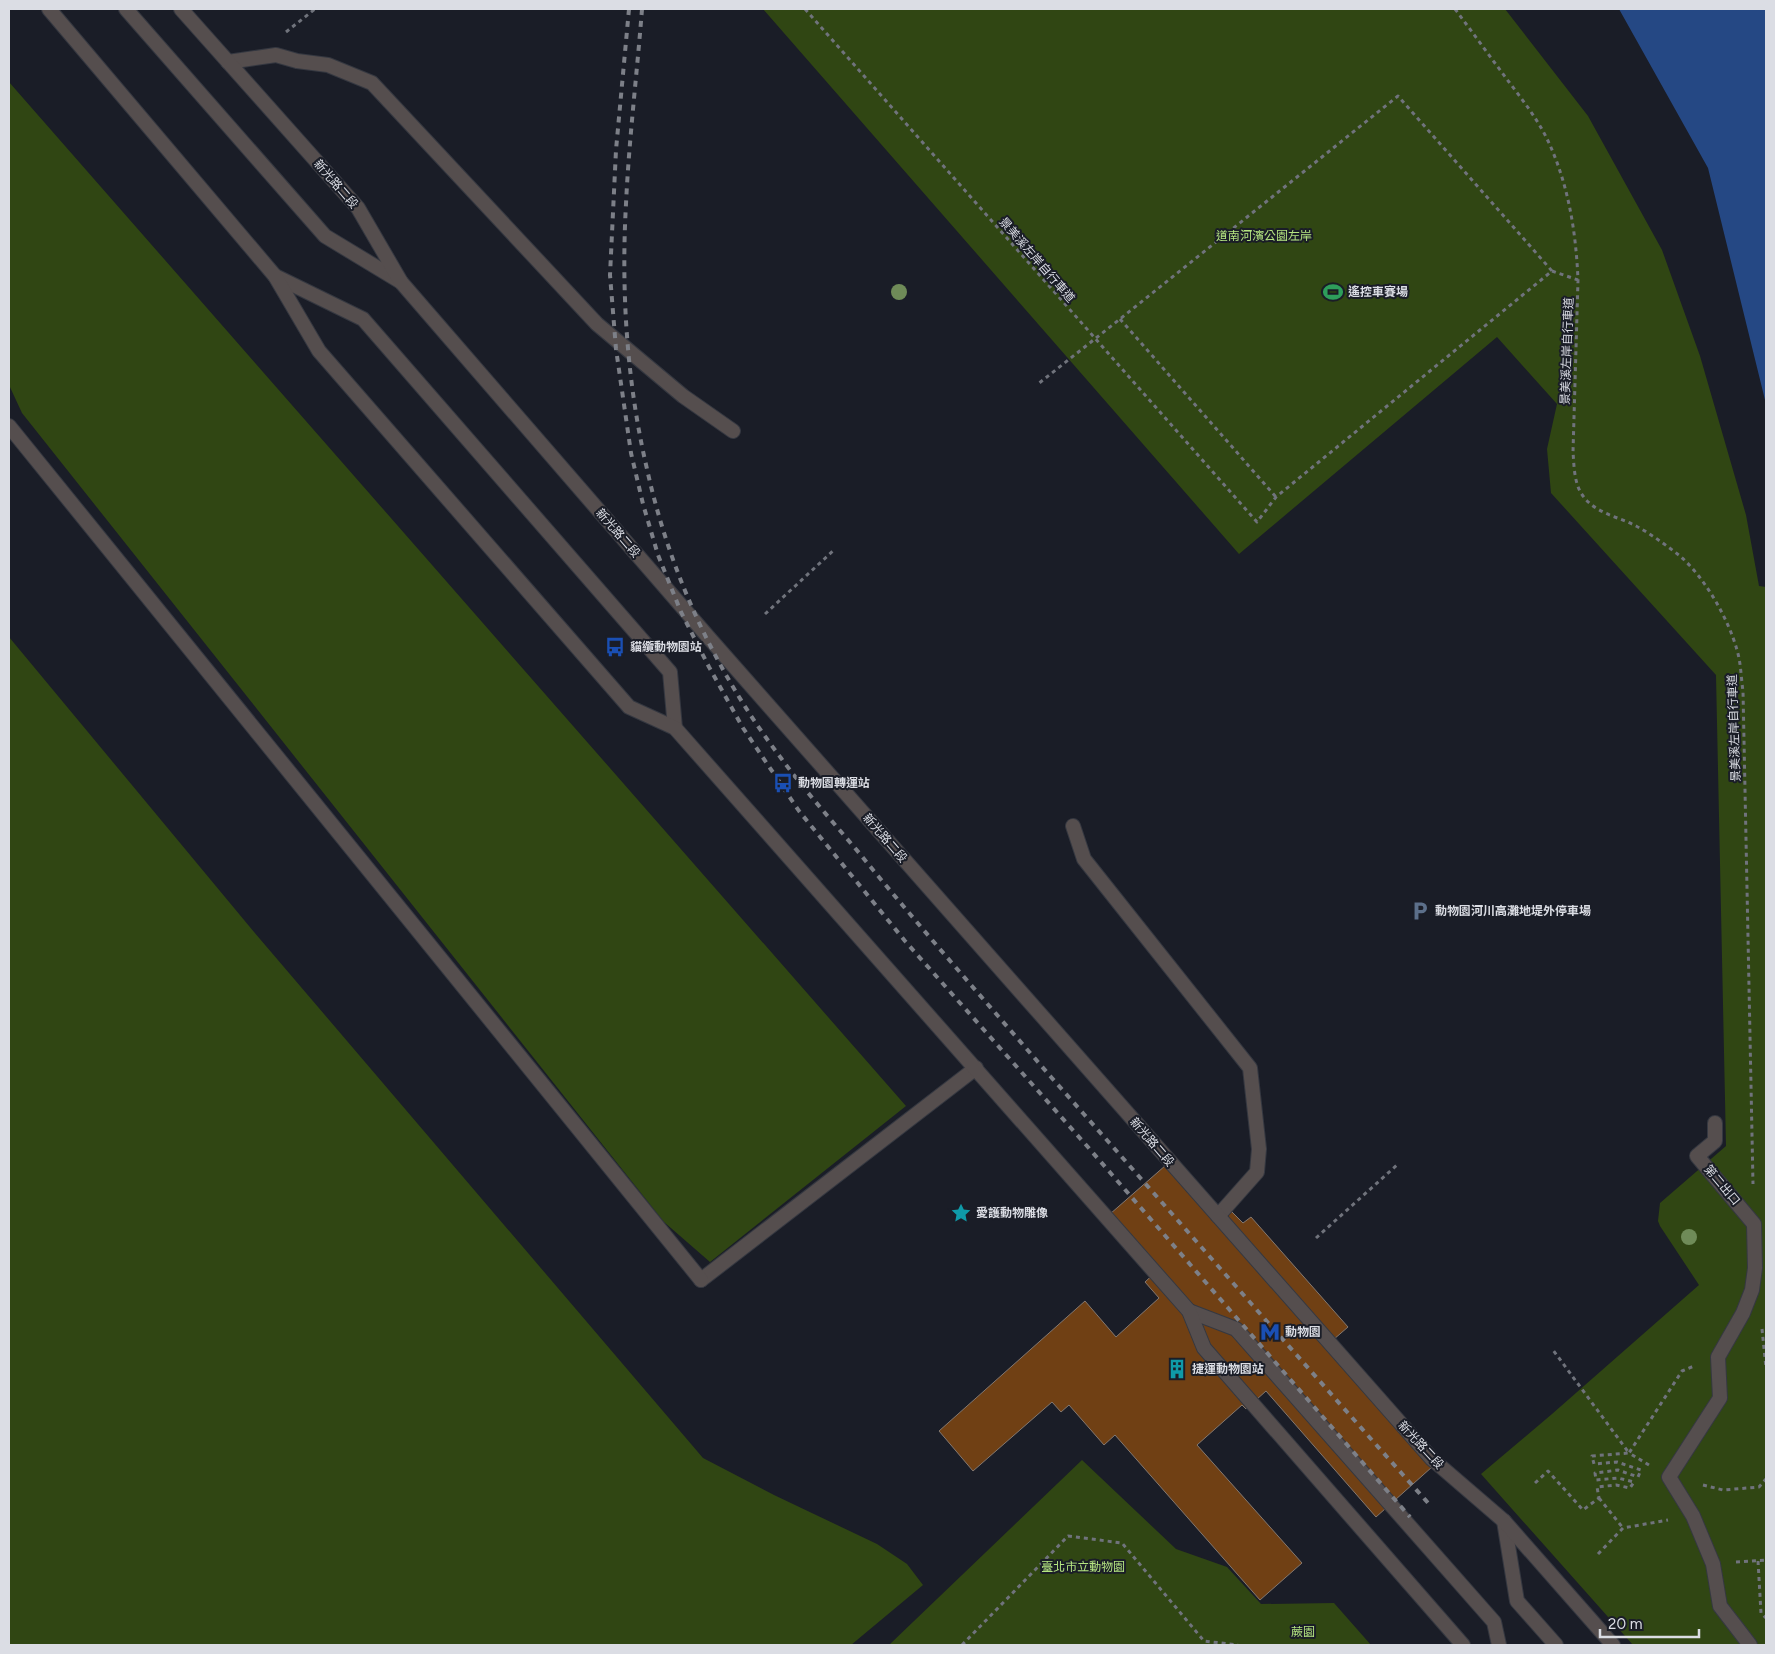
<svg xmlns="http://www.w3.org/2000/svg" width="1775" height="1654" font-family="Figtree,'Noto Sans TC',sans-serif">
<rect width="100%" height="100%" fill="#1a1d27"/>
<path fill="#304613" d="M763,9h742l83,107 74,134 38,106 46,159 13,71 7,1v1058h-133l-152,-171 71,-60 147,-129 -39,-59 -2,-5 2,-18 66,-57 -10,-471 -165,-182 -4,-44 10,-45 -60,-67 -258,217z
M9,82l897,1024 -196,156 -46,-40 -642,-809 -13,-28z
M9,637l245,295 449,526 71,37 103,49 30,20 16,21 -72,60h-842z
M1082,1460l94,89 51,18 34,37 73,-1 37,42h-482z"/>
<path fill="#254884" d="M1619,9h146l1,1v394l-58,-236z"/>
<path fill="#704014" stroke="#847870" d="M1166,1165l49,55 13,-12 15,15 8,-6 97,110 -22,19 106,121 -56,50 -110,-126 -20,18 -4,-4 -45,40 105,118 -42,37 -145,-165 -11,10 -35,-40 -8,7 -9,-10 -79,69 -34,-40 146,-130 31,36 43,-39 -14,-16 13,-12 -48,-56z"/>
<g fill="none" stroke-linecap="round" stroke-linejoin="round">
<defs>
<path id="service" d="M126,9l199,227 76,46
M228,62l48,-7 21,6 31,4 44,18 225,241 86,72 50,35
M275,276l88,43 307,353 5,56
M1073,826l11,33 166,209 9,81 -2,23 -39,44
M1715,1123v18l-18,15 57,68 1,44 -3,22 -9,23 -25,44 2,41 -51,79 24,39 20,48 7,42 30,39
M701,1280l275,-212
M1189,1311l47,18 258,293 5,23
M1504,1521l13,80 39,44"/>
<path id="pedestrian" d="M9,426l692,854"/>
<path id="tertiary" d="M49,9l226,267 44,75 310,356 46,21 514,583 15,37 259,297
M181,9l177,199 43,74 309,357 722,820 72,62 109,124"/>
</defs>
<use href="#service" stroke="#353841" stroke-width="16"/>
<use href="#pedestrian" stroke="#353841" stroke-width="16"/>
<use href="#tertiary" stroke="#353841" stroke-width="16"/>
<path stroke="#70737c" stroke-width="3" stroke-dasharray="4 4" stroke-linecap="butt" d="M805,9l452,513 19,-25 276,-226 -154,-175 -278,223 -82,65
M1455,9c18,24 36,49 54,73 15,20 30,39 40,61 20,44 27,90 29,137l-5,172c1,13 1,29 8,41 12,20 36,23 55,33 15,8 30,19 44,30 25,22 48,62 57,94 4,13 4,28 6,41l10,493
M286,32l29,-23
M1552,271l26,9
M1120,319l156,178
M765,614l70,-65
M1316,1238l81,-73
M1762,1329l4,39
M1649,1465l-20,-12 53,-82 12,-5
M1535,1483l13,-12 35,39 16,-12 -2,-11 19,-2 14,3 4,-6 -16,-4 -22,2 -1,-7 23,-3 20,7 3,-7 -24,-8 -23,2 -2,-8 37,-3 -76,-103
M1703,1485l20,5 36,-3 7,-8
M1599,1498l24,30
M1598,1554l25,-26 45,-8
M1758,1561l3,52 5,5
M1736,1562l30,-2
M962,1645l106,-109 54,7 82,98 34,4"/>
<use href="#service" stroke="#554e4e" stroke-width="14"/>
<use href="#pedestrian" stroke="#554e4e" stroke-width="14"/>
<use href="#tertiary" stroke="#554e4e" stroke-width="14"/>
<path stroke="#7d8088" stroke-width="4" stroke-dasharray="6 6" stroke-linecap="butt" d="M629,9l-13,141 -6,125 6,74 15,104 12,51 15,51 23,57 28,55 34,61 56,83 106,130 182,205 323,371
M642,9c-5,65 -13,130 -16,195 -5,88 1,180 21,265 23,105 69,204 134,289 24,33 52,64 79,96 62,76 127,149 191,223 126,142 251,285 378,427"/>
</g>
<g fill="#6f8b58">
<circle cx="899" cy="292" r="8"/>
<circle cx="1689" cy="1237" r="8"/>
</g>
<defs>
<symbol id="stadium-bare" viewBox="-9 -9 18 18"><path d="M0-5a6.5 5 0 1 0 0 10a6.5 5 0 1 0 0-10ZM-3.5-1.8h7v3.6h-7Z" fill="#2e9e5b" stroke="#1a1d27" stroke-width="2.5" paint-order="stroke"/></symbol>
<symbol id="bus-bare" viewBox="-9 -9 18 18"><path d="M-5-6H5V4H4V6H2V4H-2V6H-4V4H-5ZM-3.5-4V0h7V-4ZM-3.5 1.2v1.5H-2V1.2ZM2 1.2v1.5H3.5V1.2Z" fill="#1a4fb4" stroke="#1a1d27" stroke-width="2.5" paint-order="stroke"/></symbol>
<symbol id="parking-bare" viewBox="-9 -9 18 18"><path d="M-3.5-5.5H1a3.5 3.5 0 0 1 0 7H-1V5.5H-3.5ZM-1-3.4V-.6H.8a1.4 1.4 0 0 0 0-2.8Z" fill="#5c6f8a" stroke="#1a1d27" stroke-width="2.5" paint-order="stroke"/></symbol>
<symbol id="sight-bare" viewBox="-9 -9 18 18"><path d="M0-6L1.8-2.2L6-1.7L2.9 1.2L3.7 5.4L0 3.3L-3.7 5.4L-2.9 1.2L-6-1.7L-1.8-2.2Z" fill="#0f9aa8" stroke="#1a1d27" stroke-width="2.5" paint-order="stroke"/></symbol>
<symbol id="metro-bare" viewBox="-9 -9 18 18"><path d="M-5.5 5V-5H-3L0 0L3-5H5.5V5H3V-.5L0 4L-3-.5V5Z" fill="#1a4fb4" stroke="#1a1d27" stroke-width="2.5" paint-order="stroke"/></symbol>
<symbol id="building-bare" viewBox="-9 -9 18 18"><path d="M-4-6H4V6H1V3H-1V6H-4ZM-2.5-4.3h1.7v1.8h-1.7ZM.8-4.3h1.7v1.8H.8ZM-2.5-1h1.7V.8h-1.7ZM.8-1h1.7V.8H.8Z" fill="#0f9aa8" stroke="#1a1d27" stroke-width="2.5" paint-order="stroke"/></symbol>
</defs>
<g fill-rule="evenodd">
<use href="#stadium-bare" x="1319" y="278" width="28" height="28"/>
<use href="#bus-bare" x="601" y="633" width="28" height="28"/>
<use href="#bus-bare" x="769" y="769" width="28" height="28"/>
<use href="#parking-bare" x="1406" y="897" width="28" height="28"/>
<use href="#sight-bare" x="947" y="1199" width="28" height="28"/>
<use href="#metro-bare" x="1256" y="1318" width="28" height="28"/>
<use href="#building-bare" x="1163" y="1355" width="28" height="28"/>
</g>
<g text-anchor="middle" stroke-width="4" stroke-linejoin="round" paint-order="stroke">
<g font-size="12" fill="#dbdde4" stroke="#1a1d27">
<text transform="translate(336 184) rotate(49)" y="4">新光路二段</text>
<text transform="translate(1037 260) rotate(49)" y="4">景美溪左岸自行車道</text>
<text transform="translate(1567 351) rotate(-88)" y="4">景美溪左岸自行車道</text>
<text transform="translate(618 533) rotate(49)" y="4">新光路二段</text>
<text transform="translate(1734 728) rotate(-92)" y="4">景美溪左岸自行車道</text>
<text transform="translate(885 838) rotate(49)" y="4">新光路二段</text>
<text transform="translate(1152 1142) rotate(49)" y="4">新光路二段</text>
<text transform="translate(1722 1185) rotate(50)" y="4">第二出口</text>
<text transform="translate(1421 1445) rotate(47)" y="4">新光路二段</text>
</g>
<g font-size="12" fill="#b5e581" stroke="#1a1d27">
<text x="1264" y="240">道南河濱公園左岸</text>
<text x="1083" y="1571">臺北市立動物園</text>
<text x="1303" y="1636">蕨園</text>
</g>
<g font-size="12" font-weight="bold" fill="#dbdde4" stroke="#1a1d27" text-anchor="start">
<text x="1348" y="296">遙控車賽場</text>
<text x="630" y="651">貓纜動物園站</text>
<text x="798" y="787">動物園轉運站</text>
<text x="1435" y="915">動物園河川高灘地堤外停車場</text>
<text x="976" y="1217">愛護動物雕像</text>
<text x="1285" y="1336">動物園</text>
<text x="1192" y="1373">捷運動物園站</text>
</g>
</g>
<rect width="1775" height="1654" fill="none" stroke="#dbdde4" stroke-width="20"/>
<path d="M1600 1629v8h99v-8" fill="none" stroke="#dbdde4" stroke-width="2.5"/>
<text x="1608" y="1629" font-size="15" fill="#dbdde4" stroke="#1a1d27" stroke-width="4" paint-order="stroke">20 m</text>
</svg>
